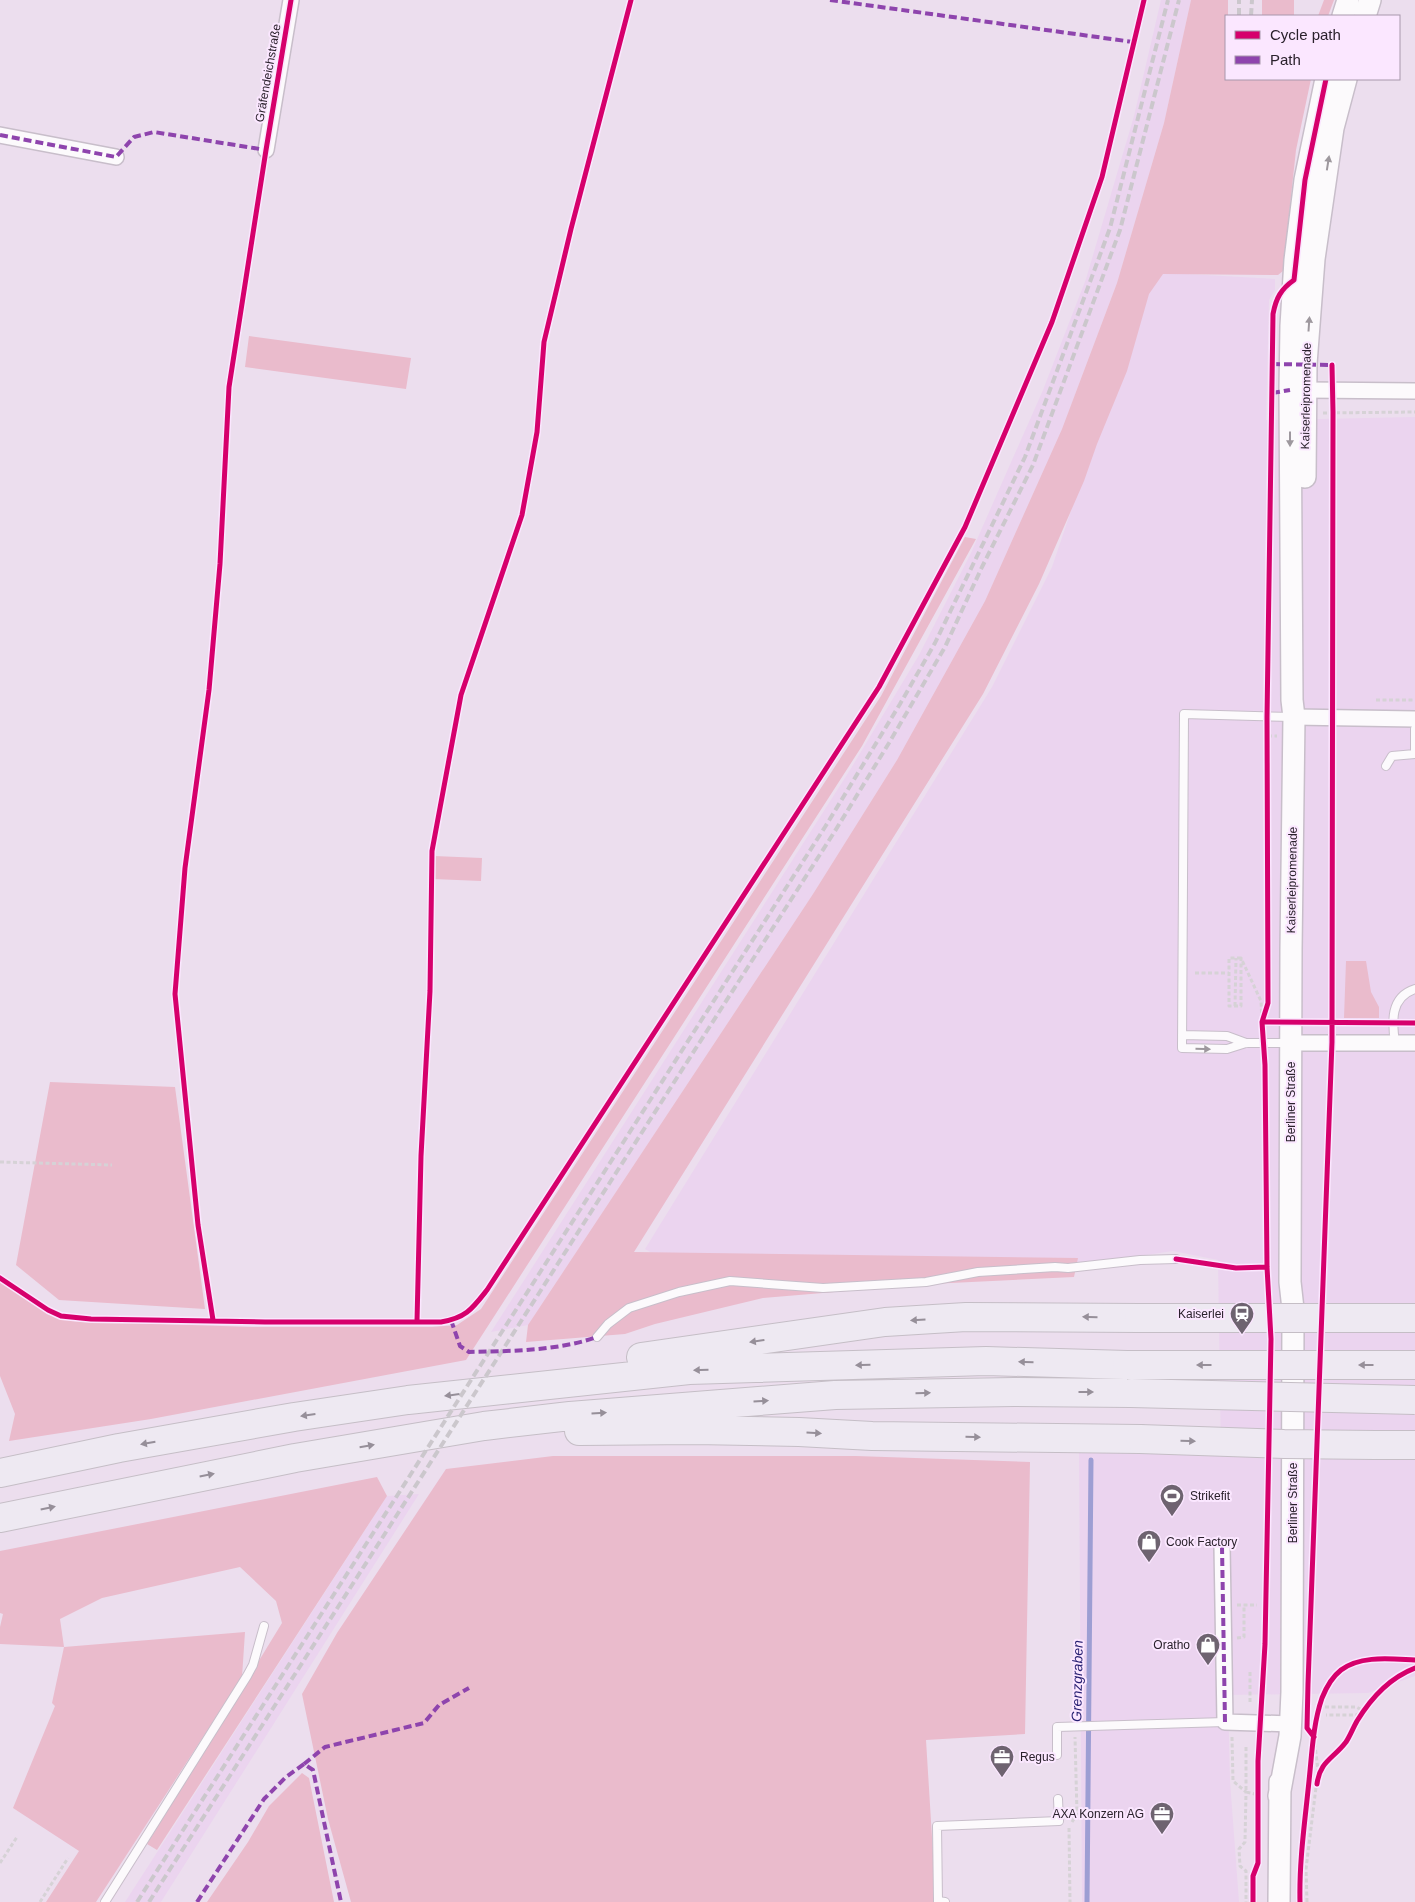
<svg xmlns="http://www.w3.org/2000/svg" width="1415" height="1902" font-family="Arial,sans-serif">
<rect width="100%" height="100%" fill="#ecdeee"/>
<path fill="#ebd4ef" d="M1161,0h30l-27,123 -47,160 -55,146 -77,172 -88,159 -84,134 -285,431 -37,7 359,-562 69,-115 52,-102 72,-163 43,-111 48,-163z
M1152,272l123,7v11l-6,10 -3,120 149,-3v1259l-47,17 -140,2 2,86 9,121h-157l-3,-450 142,3 -3,-195 -45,-9 -96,14 -399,4 -33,-20 347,-562 60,-120z
M419,1494l-258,408h-36l262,-406z"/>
<path fill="#eabbcc" d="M1191,0h37v16h-2v63h85l-15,71 -13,121 -5,4 -115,-1 -14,20 -22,77 -30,73 -13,37 -45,103 -56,110 -349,558 444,6 -4,19 -144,7 -167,14 -108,26 -30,10 -99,8 2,-17 285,-431 84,-134 88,-159 77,-172 55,-146 47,-160z
M1262,0h32v16h-32z
M1324,0h10l-6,16h-10z
M249,336l162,22 -5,31 -161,-22z
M965,537l11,2 -114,207 -396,614 -315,59 -142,22 6,-27 -15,-38v-95l50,34 21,6 181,6h180l25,-2 24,-16 400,-613z
M434,856l48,2 -1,23 -48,-2z
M1346,961h20l5,31 8,15v11h-35z
M50,1082l125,5 30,222 -146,-9 -43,-35z
M553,1456h303l174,6 -5,272 -99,6 10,162h-585l-23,-83 -26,-125 35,-61 109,-164z
M377,1477l10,19 -230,354 -10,-6 135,-221 -6,-22 -36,-34 -138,31 -42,21 4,28 181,-15 -3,45 -146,225h-50l33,-51 -66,-43 42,-102 -3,-3 12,-56 -64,-3v-17l3,-13 -3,-1v-62z
M302,1773l7,5 25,124h-127l41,-60 21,-36z"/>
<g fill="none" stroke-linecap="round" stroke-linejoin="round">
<path stroke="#9d9ed3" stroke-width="5" d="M1087,1902l4,-442"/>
<defs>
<path id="lane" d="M1386,766l6,-10 23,-2v-25
M1182,1035l45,1 19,7
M1290,1043h-44l-19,6 -45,-1 2,-334 108,3
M1395,1043c-3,-21 -5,-46 20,-54
M597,1337l11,-13 21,-16 50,-16 51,-11 93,7 103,-6 52,-10 77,-5 13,1 72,-8 36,-1
M1057,1755v-28l168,-5
M105,1902l142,-226 6,-11 11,-39
M945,1902l-7,-1 -1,-75 122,-5 -1,-22"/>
<path id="street" d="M0,135l116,22
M266,150l25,-150
M1306,390l109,1
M1294,717l121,2
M1291,1043h124
M1222,1546l3,176 66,2"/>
<path id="secondary" d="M1343,16l5,-16
M1365,16l5,-16
M1305,477l1,-113 8,-105 19,-131 13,-49
M1279,1796l11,-60 2,-44 1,-383 -3,-27 1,-332 3,-233 -2,-17 -2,-310 1,-64 4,-66 10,-80 21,-101
M1279,1902l1,-120"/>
<path id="highway" d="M641,1357l244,-35 81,-5 173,1
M579,1431l116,-1 104,2 73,4 268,3
M1375,1445h40
M0,1473l119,-25 175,-31 114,-17 281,-30 297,-9 141,4
M0,1518l295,-60 189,-32 86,-10 265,-21 179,-3 117,1"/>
</defs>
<use href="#lane" stroke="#c8beca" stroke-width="10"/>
<use href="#street" stroke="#c8beca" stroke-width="18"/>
<use href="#secondary" stroke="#c8beca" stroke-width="24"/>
<use href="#highway" stroke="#c5bec6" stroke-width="30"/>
<path stroke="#d6d2d6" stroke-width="3" stroke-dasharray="4 2.5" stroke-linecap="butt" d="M1323,413l92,-1
M1376,700h39
M1268,736h9
M1241,958h-12v48h12v-48l20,43 1,21
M1195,973h34
M1235,1006l1,-48
M1331,1023h51
M1406,1023h9
M0,1162l112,3
M1237,1605h20
M1237,1638l7,-1v-32
M1250,1672v31
M1325,1707h31l8,4 -8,4h-30
M1232,1737l1,44 13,11 -1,50 -6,7 1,17 6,5v31
M1314,1737l4,33
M1246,1747v45l13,3
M1072,1822l5,-8 -2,-77
M1069,1828l1,74
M0,1863l17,-26
M40,1902l28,-44
M1307,1902l-1,-33 12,-98 29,-30 13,-24 20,-26 15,-13 20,-10"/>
<use href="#lane" stroke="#fcfafc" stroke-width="8"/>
<use href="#street" stroke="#fcfafc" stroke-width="15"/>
<use href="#secondary" stroke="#fcfafc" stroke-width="21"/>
<use href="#highway" stroke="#eee9f2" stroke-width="28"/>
<path stroke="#cbc7cc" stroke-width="4" stroke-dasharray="8 4" stroke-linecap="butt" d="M1239,16v-16
M1251,16l1,-16
M137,1902l688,-1075 75,-123 35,-61 90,-186 85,-229 58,-228
M149,1902l686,-1071 54,-88 56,-96 37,-80 51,-102 87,-235 59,-230"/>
<defs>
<path id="highway-bridge" d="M1139,1318h276
M1127,1365h288
M1131,1393l284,7
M1140,1439l144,5 91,1"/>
</defs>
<use href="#highway-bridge" stroke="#c5bec6" stroke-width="30" stroke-linecap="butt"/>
<use href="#highway-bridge" stroke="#eee9f2" stroke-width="28"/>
<path stroke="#8e44ad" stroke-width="4" stroke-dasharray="8 4" stroke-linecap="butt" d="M830,0l303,42
M0,135l116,22 18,-20 20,-5 112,18 -1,3
M1272,364l60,1v3
M1272,393l18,-3
M451,1320l9,26 9,6c42,-1 88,-1 128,-15
M1222,1546l3,176
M304,1764l21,-17 99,-24 15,-18 30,-17
M197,1902l67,-103 22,-22 18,-13 9,6 28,132"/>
<defs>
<path id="cycleway" d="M1262,1022l153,1
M1176,1259l60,9 31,-1
M0,1278l48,32 13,6 30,3 174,3h176c25,-4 31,-13 46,-32l392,-603 86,-160 87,-205 50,-145 42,-177
M213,1320l-15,-95 -23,-231 10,-126 24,-178 11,-126 9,-177 37,-237 25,-150
M417,1321l4,-165 9,-165 2,-140 29,-156 61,-180 15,-83 7,-90 27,-113 60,-229
M1314,1737l-7,-9 1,-44 24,-642 1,-630 -1,-47
M1317,1784c3,-23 16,-25 29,-42 4,-6 7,-14 11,-21 14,-23 32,-43 58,-53
M1253,1902v-26l5,-13v-102l7,-117 6,-305 -4,-72 -2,-202 -3,-43 6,-19 -1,-286 6,-403c3,-16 8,-25 21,-34l11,-100 21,-101
M1300,1902c-1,-41 5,-81 9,-121 3,-28 4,-57 13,-83 4,-10 10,-21 19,-28 20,-15 50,-11 74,-10"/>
</defs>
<use href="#cycleway" stroke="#fbe7ff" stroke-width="8"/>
<use href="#cycleway" stroke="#d6006c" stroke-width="5"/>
</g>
<defs><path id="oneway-solid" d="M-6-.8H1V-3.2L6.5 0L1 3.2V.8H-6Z" transform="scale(1.25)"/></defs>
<g fill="#9e989e">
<use href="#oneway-solid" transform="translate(1328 163) rotate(-81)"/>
<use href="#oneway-solid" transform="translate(1309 324) rotate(-86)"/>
<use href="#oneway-solid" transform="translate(1290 439) rotate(90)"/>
<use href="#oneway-solid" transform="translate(1203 1049) rotate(1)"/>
</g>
<g fill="#968f99">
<use href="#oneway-solid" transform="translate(1090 1317) rotate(-179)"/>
<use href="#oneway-solid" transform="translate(918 1320) rotate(177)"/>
<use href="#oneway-solid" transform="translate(757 1341) rotate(172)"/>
<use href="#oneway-solid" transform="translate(1026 1362) rotate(-179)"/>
<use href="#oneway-solid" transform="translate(863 1365) rotate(178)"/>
<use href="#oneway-solid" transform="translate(1204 1365) rotate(-180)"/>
<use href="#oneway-solid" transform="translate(1366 1365) rotate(180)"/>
<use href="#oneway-solid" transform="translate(701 1370) rotate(178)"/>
<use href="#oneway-solid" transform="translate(1086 1392)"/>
<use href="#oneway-solid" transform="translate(923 1393) rotate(-1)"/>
<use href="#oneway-solid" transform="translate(452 1395) rotate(173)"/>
<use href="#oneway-solid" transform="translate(761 1401) rotate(-4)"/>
<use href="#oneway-solid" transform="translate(599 1413) rotate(-4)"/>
<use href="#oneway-solid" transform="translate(308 1415) rotate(172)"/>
<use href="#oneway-solid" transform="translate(814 1433) rotate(3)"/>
<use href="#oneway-solid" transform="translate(973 1437) rotate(1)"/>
<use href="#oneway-solid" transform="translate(1188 1441) rotate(2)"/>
<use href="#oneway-solid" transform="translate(148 1443) rotate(170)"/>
<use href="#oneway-solid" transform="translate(367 1446) rotate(-10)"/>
<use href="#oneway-solid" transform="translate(207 1475) rotate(-11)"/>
<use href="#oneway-solid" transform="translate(48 1508) rotate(-12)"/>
</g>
<defs>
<symbol id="station-pin" viewBox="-11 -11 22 30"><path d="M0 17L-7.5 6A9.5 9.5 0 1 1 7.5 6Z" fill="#6e6370" stroke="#fbe7ff"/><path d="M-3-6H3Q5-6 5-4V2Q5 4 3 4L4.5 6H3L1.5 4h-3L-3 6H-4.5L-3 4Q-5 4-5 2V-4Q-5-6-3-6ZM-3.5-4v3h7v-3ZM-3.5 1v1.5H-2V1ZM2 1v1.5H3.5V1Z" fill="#fff"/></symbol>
<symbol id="stadium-pin" viewBox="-11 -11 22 30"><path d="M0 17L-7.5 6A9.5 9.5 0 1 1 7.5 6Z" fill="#6e6370" stroke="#fbe7ff"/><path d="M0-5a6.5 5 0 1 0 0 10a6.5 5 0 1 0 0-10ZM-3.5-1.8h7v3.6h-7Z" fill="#fff"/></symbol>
<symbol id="shop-pin" viewBox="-11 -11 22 30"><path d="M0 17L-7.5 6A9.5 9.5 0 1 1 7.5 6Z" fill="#6e6370" stroke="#fbe7ff"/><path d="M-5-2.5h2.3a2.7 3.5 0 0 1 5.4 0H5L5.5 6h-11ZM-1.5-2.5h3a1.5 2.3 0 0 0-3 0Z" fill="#fff"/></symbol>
<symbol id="office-pin" viewBox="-11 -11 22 30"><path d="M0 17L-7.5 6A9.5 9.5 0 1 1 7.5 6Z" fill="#6e6370" stroke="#fbe7ff"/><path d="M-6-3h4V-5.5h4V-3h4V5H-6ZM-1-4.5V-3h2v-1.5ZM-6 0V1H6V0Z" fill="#fff"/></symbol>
</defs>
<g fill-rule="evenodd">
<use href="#station-pin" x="1228" y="1300" width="28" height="38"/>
<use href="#stadium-pin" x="1158" y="1482" width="28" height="38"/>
<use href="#shop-pin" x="1135" y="1528" width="28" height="38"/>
<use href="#shop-pin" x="1194" y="1631" width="28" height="38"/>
<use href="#office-pin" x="988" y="1743" width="28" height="38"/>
<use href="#office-pin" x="1148" y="1800" width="28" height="38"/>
</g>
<g text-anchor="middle" stroke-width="4" stroke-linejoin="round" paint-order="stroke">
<g font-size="12" fill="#2a212c" stroke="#fbe7ff">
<text transform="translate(268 73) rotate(-80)" y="4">Gräfendeichstraße</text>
<text transform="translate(1306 396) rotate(-89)" y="4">Kaiserleipromenade</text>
<text transform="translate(1292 880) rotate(-89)" y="4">Kaiserleipromenade</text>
<text transform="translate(1291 1102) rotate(-90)" y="4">Berliner Straße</text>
<text transform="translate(1293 1503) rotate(-90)" y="4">Berliner Straße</text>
</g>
<g font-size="12" fill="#2a212c" stroke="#fbe7ff" text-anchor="end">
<text x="1224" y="1318">Kaiserlei</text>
<text x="1190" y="1500" text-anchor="start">Strikefit</text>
<text x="1166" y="1546" text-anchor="start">Cook Factory</text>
<text x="1190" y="1649">Oratho</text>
<text x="1020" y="1761" text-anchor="start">Regus</text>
<text x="1144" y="1818">AXA Konzern AG</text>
</g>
<g font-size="14" font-style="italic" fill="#251e70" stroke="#fbe7ff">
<text transform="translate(1077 1681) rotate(-89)" y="5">Grenzgraben</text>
</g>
</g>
<rect x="1225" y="15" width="175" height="65" fill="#fbe7ff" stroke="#a798ab"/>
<rect x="1235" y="31" width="25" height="8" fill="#d6006c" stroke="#a798ab"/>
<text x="1270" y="40" font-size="15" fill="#2a212c">Cycle path</text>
<rect x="1235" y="56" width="25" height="8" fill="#8e44ad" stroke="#a798ab"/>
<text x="1270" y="65" font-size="15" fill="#2a212c">Path</text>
</svg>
